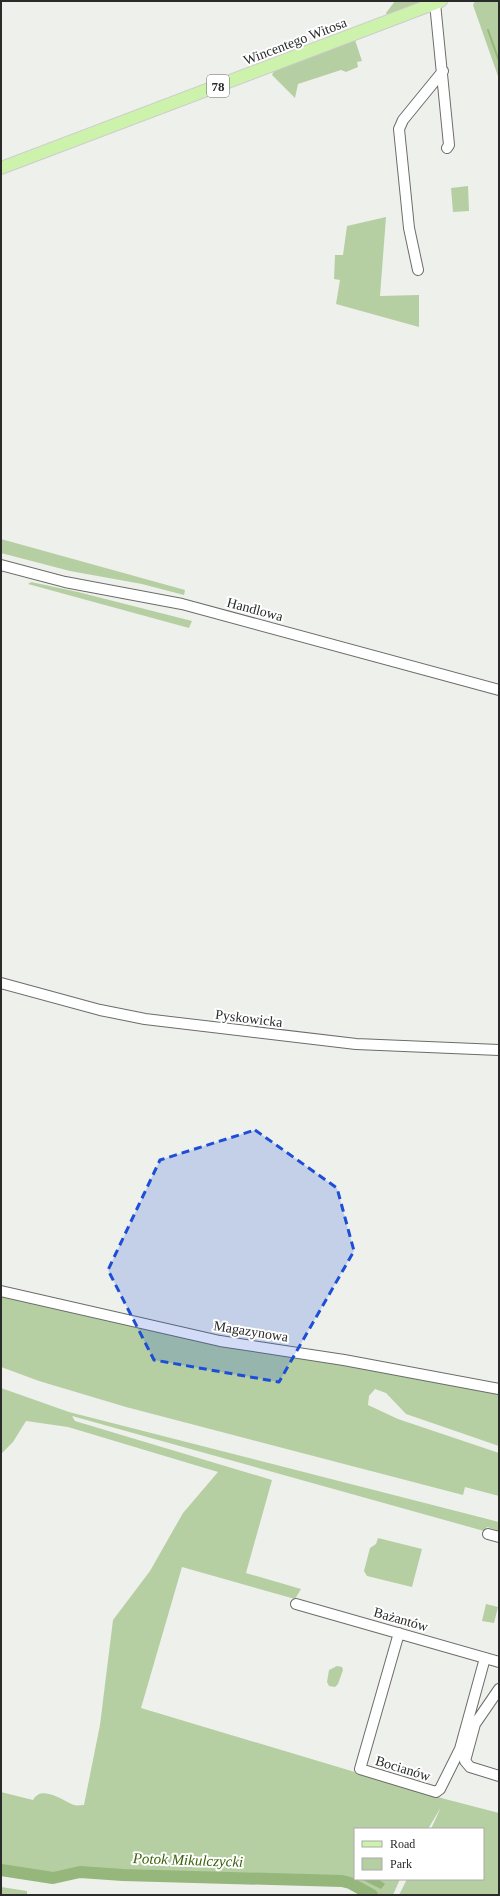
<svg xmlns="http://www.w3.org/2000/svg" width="500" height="1896" font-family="Georgia,serif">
<rect width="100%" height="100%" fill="#eef0ec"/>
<path fill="#b5cfa2" d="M395,1h36l-43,16 -2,-4z
M475,1h24v78l-26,-74z
M355,40l7,21 -5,1 1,5 -12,5 -5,-2 -43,14 -3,14 -23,-23 3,-6z
M468,186l1,25 -16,1 -2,-24z
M386,217l-6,79 39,-1v32l-83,-23 4,-24 -6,-1 1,-24h8l4,-29z
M1,539l184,51 -1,5 -42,-11 -72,-13 -69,-18z
M31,582l47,10 114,29 -3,7 -161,-44z
M1,1295l498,97v54l-93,-32 -20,-21 -11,-4 -6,7 -1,9 30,14 101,34v43l-34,-9 -2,8 -337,-88 -87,-26 -38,-14z
M1,1388l68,24 430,110v9l-12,-4 -3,4 -412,-115 3,5 197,59 -26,93 55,16 -6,10 -113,-32 -41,141 304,91 54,14v82h-100l8,-16h76v-50h-52l10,-22 -13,22h-73v50h45l-7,16h-15l-23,-13 -19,-4 -250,-9 -30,6 -55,-6v-77l32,8c9,-16 30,1 41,5 3,1 7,0 10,0l16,-80 13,-105 37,-49 33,-58 35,-41 -150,-45 -42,-6 -13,21 -12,12z
M378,1538l44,11 -10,38 -45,-11 -3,-5 6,-23 6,-4z
M486,1604l12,3 -4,16 -12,-2z
M337,1666l5,1 1,3 -5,14 -3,3 -6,-1 -2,-4 2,-12z
M1,1887l26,4v4h-26z"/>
<path fill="#96b77b" d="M361,1879h17l7,5 -4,5z"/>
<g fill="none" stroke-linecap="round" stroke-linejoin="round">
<path stroke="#96b77b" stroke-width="2" d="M488,30l11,31"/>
<path stroke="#96b77b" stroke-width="12" d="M1,1870l52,8 27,-6 43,3 219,6 8,2 22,12"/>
<defs>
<path id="minor" d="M435,3l14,142 -2,3
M418,270l-9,-42 -10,-99 4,-9 40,-49
M1,565l64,17 117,22 317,86
M1,983l99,27 45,9 211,25 143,6
M1,1291l219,50 124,19 155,29
M488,1534l11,3
M296,1604l203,58
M399,1633l-39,136 76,23 4,-3 20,-40 25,-91
M499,1689l-24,35 -10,37 5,6 29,9"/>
<path id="major" d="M1,168l440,-167"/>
</defs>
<use href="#minor" stroke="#6b6d6a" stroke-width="12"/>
<use href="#major" stroke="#ccc" stroke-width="14"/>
<use href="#minor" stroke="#fff" stroke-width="10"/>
<use href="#major" stroke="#cdf2ac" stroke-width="12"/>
</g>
<path fill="#1d4ed8" fill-opacity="0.2" stroke="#1d4ed8" stroke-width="3" stroke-dasharray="8 5" stroke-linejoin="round" d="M255,1130l82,58 17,63 -75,131 -125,-22 -46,-90 52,-110z"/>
<g text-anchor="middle" stroke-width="4" stroke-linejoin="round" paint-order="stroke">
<rect fill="#fff" stroke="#696a69" stroke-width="1" x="207" y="75" width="22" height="22" rx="3"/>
<g font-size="13" font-weight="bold" fill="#292a29">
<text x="218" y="91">78</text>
</g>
<g font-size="14" fill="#292a29" stroke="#fff">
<text transform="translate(295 41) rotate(-21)" y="5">Wincentego Witosa</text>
<text transform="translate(255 609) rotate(15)" y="5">Handlowa</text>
<text transform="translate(249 1018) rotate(7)" y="5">Pyskowicka</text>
<text transform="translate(251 1331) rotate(9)" y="5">Magazynowa</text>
<text transform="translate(401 1619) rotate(16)" y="5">Bażantów</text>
<text transform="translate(403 1768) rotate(17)" y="5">Bocianów</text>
</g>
<g font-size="15" font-style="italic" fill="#3b6209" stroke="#fff">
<text transform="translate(188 1860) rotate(2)" y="5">Potok Mikulczycki</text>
</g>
</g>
<rect width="500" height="1896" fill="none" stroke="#292a29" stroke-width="4"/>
<rect x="354" y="1828" width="130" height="52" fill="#ffffff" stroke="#a9aaa9"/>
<rect x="362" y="1841" width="20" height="6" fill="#cdf2ac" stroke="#a9aaa9"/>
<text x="390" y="1848" font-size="12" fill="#292a29">Road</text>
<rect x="362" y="1858" width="20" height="12" fill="#b5cfa2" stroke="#a9aaa9"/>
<text x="390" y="1868" font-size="12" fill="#292a29">Park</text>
</svg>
